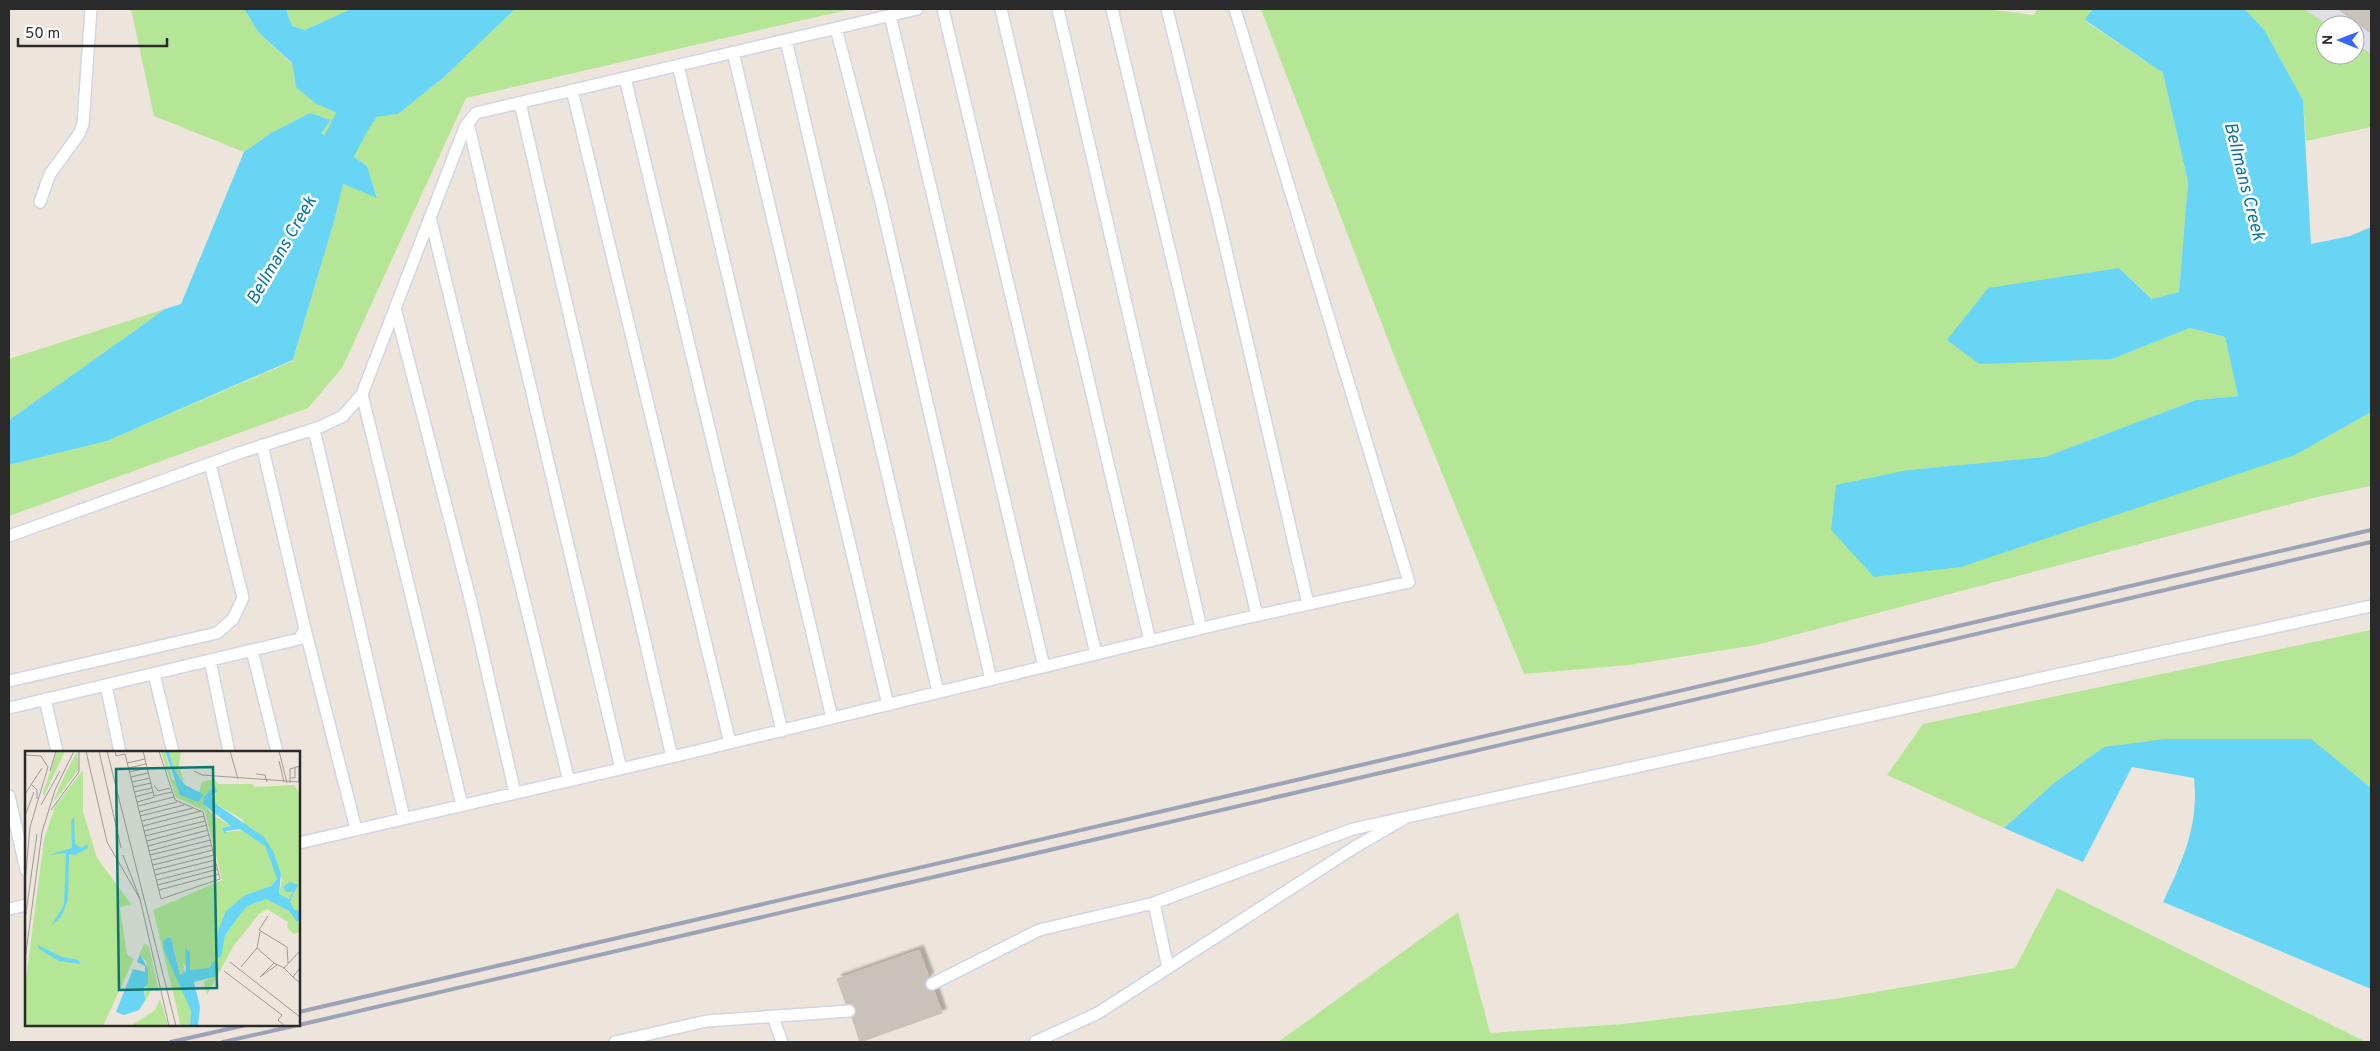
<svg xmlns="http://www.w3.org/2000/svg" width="2380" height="1051" font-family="Overpass,sans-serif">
<defs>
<filter id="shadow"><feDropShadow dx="4.5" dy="-4.5" stdDeviation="1" flood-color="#0004"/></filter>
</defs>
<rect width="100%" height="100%" fill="#ede5dc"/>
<path fill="#dfdde5" d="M2304,9h67v45l-16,-11v-18h-27z"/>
<path fill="#b4e695" d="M131,9h113l15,24 33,31 4,23 102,27 45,-36 72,-69h336l-385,89 -124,270 -34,40 -299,108v-51l98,-24 186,-80 42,-143 8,-34 34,13 -10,-31 -46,-33 10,-13 -21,-7 -39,20 -27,19 -90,-36z
M286,9h65l-46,21 -13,-4z
M1261,9h725l48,6 3,-6h55l-7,12 78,52 25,109 -9,110 -26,7 -34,-31 -8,91 79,-31 35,9 13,59 -42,4 -150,57 -138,13 387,-15 76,-43v74l-54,11 -561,148 -127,20 -105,9 -129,-316z
M2245,9h59l24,16h-3v30h30v-12l16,11v73l-65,14 -3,-41 -38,-69z
M165,309l-156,111v-61z
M2371,630v158l-267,-41 -50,36 -50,45 -117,-53 36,-51z
M2057,888l309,154h-1088l180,-130 32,121 133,-9 212,-25 180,-31z"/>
<path fill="#69d5f4" d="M244,9h42l6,17 13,4 46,-21h164l-72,69 -45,36 -45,6 -38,-17 -19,-16 -4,-24 -33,-30z
M2092,9h153l20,22 38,69 8,144 39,-8 21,-9v185l-76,43 -334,112 -87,10 -43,-47 5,-45 72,-15 137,-13 151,-57 42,-4 -13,-59 -35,-9 -78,31 -133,5 -32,-24 41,-52 131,-20 33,31 27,-7 9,-110 -25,-109 -78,-53z
M310,113l21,7 -10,13 46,33 10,32 -34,-14 -8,34 -42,142 -186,81 -98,24v-45l156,-111 16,-5 63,-152 27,-19z
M2165,739h146l60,49v201l-208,-87c20,-42 36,-77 31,-124l-62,-11 -49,95 -79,-34 50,-45 50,-36z"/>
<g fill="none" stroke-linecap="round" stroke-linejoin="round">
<path stroke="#69d5f4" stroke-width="36" d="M315,191l38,-71 75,-111"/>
</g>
<path fill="#c8c2bb" stroke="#c9c1b5" filter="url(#shadow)" d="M2338,9h33v24z
M919,950l10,27 -3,3 -1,7 3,3 6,1 8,22 -82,29 -8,-24 4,-4 -1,-7 -9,-3 -9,-25z"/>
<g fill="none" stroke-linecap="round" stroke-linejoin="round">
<defs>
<path id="service" d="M943,9l153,645
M1001,9l149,632
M1058,9l143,619
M1112,9l145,606
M1167,9l52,211 89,384
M890,15l154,652
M836,28l45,174 110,478
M786,40l152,652
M733,52l155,653
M678,65l154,653
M625,78l157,653
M572,90l158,653
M520,103l152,654
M468,123l153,646
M40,202l10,-28 29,-40 4,-10 8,-115
M430,217l139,564
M395,308l76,294 44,191
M362,394l100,411
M314,429l90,389
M9,536l233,-84 78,-25 23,-11 19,-22 103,-267 11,-14 441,-104
M305,629l51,200
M252,650l25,102
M210,660l19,92
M154,674l19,78
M9,681l208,-48 16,-14 10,-21 -33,-134
M106,685l14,67
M45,699l12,53
M9,708l290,-69 6,-10 -43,-184
M9,796l17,74
M1407,817l964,-211
M299,843l373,-86 560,-136 177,-39 -174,-573
M1154,903l14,65
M9,909l17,-4
M932,984l107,-54 115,-27 199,-74 54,-12 -52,30 -257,166 -63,29
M773,1017l9,25
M615,1042l92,-21 142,-10"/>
</defs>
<use href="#service" stroke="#d1d5e4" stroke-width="14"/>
<use href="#service" stroke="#fff" stroke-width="11"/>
<path stroke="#9ea2b6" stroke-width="4" d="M299,1012l2072,-482
M299,1025l2072,-483
M171,1042l75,-17
M223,1042l75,-17"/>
</g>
<g text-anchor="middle" stroke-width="5" stroke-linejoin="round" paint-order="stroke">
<g font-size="18" font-style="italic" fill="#0773a2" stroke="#fff">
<text transform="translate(2245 181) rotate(76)" y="6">Bellmans Creek</text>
<text transform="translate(281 250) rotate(-60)" y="6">Bellmans Creek</text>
</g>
</g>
<g transform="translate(25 751)">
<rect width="275" height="275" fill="#ede5dc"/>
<path d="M32,0h8l-21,45 -1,-3zM52,0l2,18 -26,34 6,-16zM136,0h4l7,27 24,24 6,-20 12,-3 4,5h34l3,3 39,-2 6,9v117l-6,-2 -4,-7 6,-12 -7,9 -10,-5 3,-14 -6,-22 -20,-27 -9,-3 -5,-9 -26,-15 -5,-8 5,-2 -2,-8 -6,9 -5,9 11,12 17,10 -9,2 3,4 20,-2 20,16 12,33 -6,7 -26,9 -16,15 -14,46 6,1 4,-22 21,-28 20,-8 23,12 8,11 3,-2v12l-6,2 -7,-6 1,-6 -21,-13 -8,5 -25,31 -27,50 -3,-14 10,-4v-16l-4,7 -10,2h-11l-6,-7 2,11 -5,1 -7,-30 -6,-7 24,73 -1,15h-9l-28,-116 69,-30 -17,-69 -29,-14zM144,0h12l-2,16 6,16 -12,-16zM58,19v42l14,46 34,46 -11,3 7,48 7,4 -31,67h-78v-40l19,-146 11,-34zM119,192l5,4 10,45 -7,-3 -11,20 4,-9 2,-37 -7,-9zM135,248l8,27h-37l24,-16z" fill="#b4e695"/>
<path d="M140,0h4l4,16 12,18 16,8 2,3 -5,6 -18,-7zM190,34l2,7 -6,4 5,8 48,33 10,16 7,21 -2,20 10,5 4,-7h-7l-3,-5 7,-5 8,3 -8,17 4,7 6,2v9l-3,2 -8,-11 -23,-12 -20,8 -21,28 -4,23 -6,-2 3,-25 8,-20 19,-16 26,-9 6,-7 -12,-33 -25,-17 -14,2 -1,3 -3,-6 9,-2 -28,-22 1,-7zM49,66l1,27 7,4 5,-4 1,4 -13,7 -6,-1 -1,46 -7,17 -10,9 13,-21 2,-52 -17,2 23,-7 -1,-27zM142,187h4l9,37 6,-4 -1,-23 5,4v18l19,-2 5,-7 3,1 2,7 -5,8 -20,5 6,25 -2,19h-8l1,-15 -27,-61 -1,-8zM13,194l24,12 17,3 1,4 -21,-3 -20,-12zM115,203l8,15v14l-4,5 1,12 -6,10 -15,5 -8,-3 17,-43 12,3v-6l-8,-4z" fill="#69d5f4"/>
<path fill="none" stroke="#9f9a95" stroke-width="1" d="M61,0l21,91 33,57 -17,-44M74,0l22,97M82,0l69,275M90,0l1,5 9,-2 36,145 59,-20 -17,-67 -28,-12 -16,-49M118,0l11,45 18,-4M205,0l8,28M254,0l8,32M0,4l16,1 7,11 -18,60 -5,55M254,10l5,21M102,12l18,-4M103,17l18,-4M25,20l6,-20M169,20l8,4 98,7M104,21l18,-4M231,23l9,1 2,7M106,26l17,-4M265,27h5v-10M107,31l18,-4M274,31v-16M265,32v-14l10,-3M6,33l6,6v9M129,34l4,6 12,-3M108,36l18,-4M109,41l18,-4M0,43l17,-26M110,46l18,-5M112,51l18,-5M16,54l19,-34M113,55l36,-9M26,59l28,-38v-21M114,61l38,-10M0,65l9,-24M115,65l44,-11M117,70l51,-13M118,75l58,-15M119,80l60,-15M120,85l60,-15M122,90l60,-16M123,95l60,-16M124,100l60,-16M125,104l61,-15M127,109l60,-15M128,114l60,-15M129,119l60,-15M130,124l60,-15M132,129l60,-15M133,134l60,-16M134,139l60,-16M115,148l29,127M243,165l-9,14 28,17 1,16M0,169l12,-86M235,181l-3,16 17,15M0,209l17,-128 13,-42 19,-39M205,211l70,55M252,214l-17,12 14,-14 10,5M216,216l16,-19M275,217l-7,9 7,6M199,220l58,44 -4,5 7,6M268,226l-9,-9 16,-17"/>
<path fill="#0f766e" fill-opacity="0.15" stroke="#0f766e" stroke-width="2.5" d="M188,16l4,221 -98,2 -3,-221z"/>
<rect width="275" height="275" fill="none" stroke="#2a2a2a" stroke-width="2.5"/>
</g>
<rect width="2380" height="1051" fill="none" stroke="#2a2a2a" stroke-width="20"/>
<g transform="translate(2340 40) rotate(271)"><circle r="24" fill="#ffffff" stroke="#aaaaaa"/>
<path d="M0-4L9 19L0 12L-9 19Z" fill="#3765ff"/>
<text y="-8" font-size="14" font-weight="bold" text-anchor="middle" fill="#2a2a2a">N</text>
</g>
<path d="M18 38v8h149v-8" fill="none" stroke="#2a2a2a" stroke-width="2.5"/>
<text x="25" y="38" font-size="15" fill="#2a2a2a" stroke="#ffffff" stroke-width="4" paint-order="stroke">50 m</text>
</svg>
